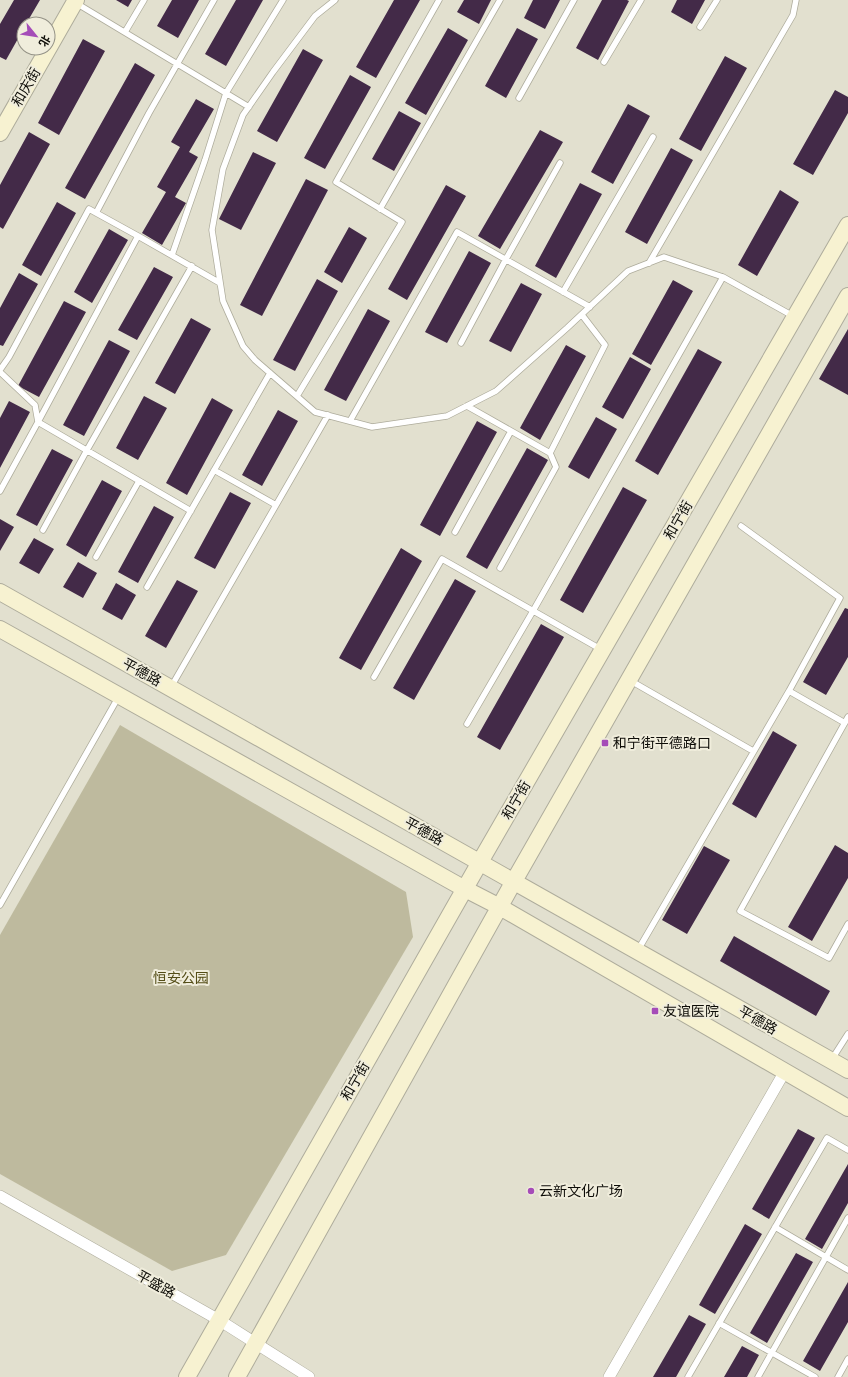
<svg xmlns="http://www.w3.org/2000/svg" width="848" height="1377" font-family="Figtree,'Noto Sans SC',sans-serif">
<rect width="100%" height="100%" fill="#e2e0cf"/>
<path fill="#beba9e" d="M120,725l286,167 7,45 -187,318 -54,16 -172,-97v-239z"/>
<path fill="#432a48" d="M14,0h26l-14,24h-2v4l-18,32 -6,-3v-33z
M116,0h16l-4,7z
M172,0h27l-21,38 -21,-12z
M236,0h27l-37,66 -21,-12z
M394,0h26l-44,78 -20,-11z
M464,0h27l-12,24 -22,-12z
M533,0h27l-15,29 -21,-11z
M602,0h25l2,1 -31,59 -22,-12z
M677,0h28l-13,24 -21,-12z
M448,28l20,12 -42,75 -21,-12z
M517,28l21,11 -32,59 -21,-12z
M83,39l22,12 -46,84 -21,-12z
M303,49l20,11 -46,82 -20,-11z
M725,56l22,12 -46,83 -22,-12z
M135,63l20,12 -70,124 -20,-11z
M350,75l21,12 -46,82 -21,-11z
M835,90l13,7v16l-35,62 -20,-11z
M196,99l18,10 -25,43 9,5 -23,40 11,6 -24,42 -20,-12 24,-41 -9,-5 23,-40 -9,-5z
M628,104l22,12 -37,68 -22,-12z
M399,111l22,12 -27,48 -22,-12z
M540,130l23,12 -63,107 -22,-13z
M29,132l21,12 -47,85 -3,-2v-42z
M671,148l22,12 -46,84 -22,-12z
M253,152l23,11 -35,67 -22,-11z
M306,179l22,11 -66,126 -22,-11z
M580,183l22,11 -46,84 -21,-12z
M446,185l20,11 -59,104 -19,-11z
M780,190l19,12 -42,74 -19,-11z
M57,202l19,11 -35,63 -19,-11z
M349,227l18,11 -25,45 -18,-11z
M109,229l19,11 -36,63 -18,-11z
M469,251l22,12 -44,80 -22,-11z
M154,267l19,10 -36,63 -19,-10z
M19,273l19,11 -35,62 -3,-1v-37z
M317,279l21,12 -43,80 -22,-11z
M673,280l20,11 -42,74 -19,-11z
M521,283l21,11 -31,58 -22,-11z
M64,301l22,11 -47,85 -21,-11z
M368,309l22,12 -44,80 -22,-11z
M191,318l20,11 -36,65 -20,-11z
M848,329v66l-29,-16z
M109,340l21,11 -46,85 -21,-11z
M566,345l20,11 -46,84 -20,-12z
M698,349l24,13 -64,113 -23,-14z
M630,357l21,12 -28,50 -21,-12z
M144,396l23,12 -29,52 -22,-12z
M212,398l21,12 -46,85 -21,-12z
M9,401l21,11 -30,56v-50z
M278,410l20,11 -36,65 -20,-11z
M596,417l21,12 -28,50 -21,-12z
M477,421l20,11 -57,104 -20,-11z
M527,448l21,12 -61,109 -21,-12z
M52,449l21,11 -36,66 -21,-11z
M102,480l20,11 -36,66 -20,-12z
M623,487l24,13 -64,113 -23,-13z
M230,492l21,11 -36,66 -21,-11z
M154,506l20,11 -36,66 -20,-11z
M0,519l14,8 -14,24z
M34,538l20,11 -15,25 -20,-11z
M401,548l21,13 -61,109 -22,-12z
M78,562l19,11 -14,25 -20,-11z
M455,579l21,12 -62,109 -21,-12z
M177,580l21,11 -32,57 -21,-12z
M116,583l20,12 -14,25 -20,-11z
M845,608l3,1v48l-22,38 -23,-13z
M541,624l23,13 -64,113 -23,-13z
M773,731l24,14 -41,73 -24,-14z
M835,845l13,8v25l-36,63 -24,-14z
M704,846l26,14 -43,74 -25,-14z
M734,936l96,55 -14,25 -96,-55z
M798,1129l17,9 -46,81 -17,-10z
M848,1164v39l-26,46 -17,-10z
M745,1224l17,10 -47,80 -16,-9z
M796,1253l17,9 -46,81 -17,-10z
M848,1282v40l-28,49 -17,-10z
M689,1315l17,9 -30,53h-23z
M742,1346l17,9 -12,22h-23z"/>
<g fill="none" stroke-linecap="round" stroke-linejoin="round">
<defs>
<path id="lane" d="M335,0l-20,16 -42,56 -30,43 -20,54 -11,61 11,71 20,45 12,14 60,52 57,15 75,-11 49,-25 71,-63 61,-57 36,-14 59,20 70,39
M76,3l173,104
M700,27l17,-27
M125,32l19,-32
M604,62l37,-62
M519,98l55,-98
M380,209l120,-209
M96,213l53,-100 65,-113
M172,255l33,-95 21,-67 57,-93
M649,263l144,-248 3,-15
M563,292l90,-155
M461,343l45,-84 54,-96
M0,370l9,-13 80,-148 49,27
M0,372l35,33 3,17 -38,69
M297,396l105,-174 -66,-40 103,-182
M467,406l83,47
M350,421l107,-189 133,75
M214,470l62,35
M191,511l-153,-89 100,-186 82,47
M43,530l44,-80 105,-184
M455,532l56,-101
M96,557l43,-76
M500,568l56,-101 -6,-14 55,-108 -23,-30
M147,587l123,-214
M374,677l68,-118 160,91
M631,681l122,70
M171,687l157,-272
M789,691l56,32
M848,717l-108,194 89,47 19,-34
M467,724l66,-113 190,-334
M0,905l119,-209
M638,950l151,-259 51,-93 -99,-72
M832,1059l16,-25
M775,1227l73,43
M719,1323l96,54
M688,1377l139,-239 21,12
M758,1377l90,-159
M838,1377l10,-18"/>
<path id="street" d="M0,1196l219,124 90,57
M609,1377l176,-306"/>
<path id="secondary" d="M0,133l76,-133
M0,592l848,478
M0,629l465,260 35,18 348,201
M187,1377l293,-515 368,-637
M237,1377l277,-496 334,-585"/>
</defs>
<use href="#lane" stroke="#aeac9c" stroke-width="7"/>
<use href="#street" stroke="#aeac9c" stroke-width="12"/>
<use href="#secondary" stroke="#aeac9c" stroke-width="18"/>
<use href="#lane" stroke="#fff" stroke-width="5.5"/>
<use href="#street" stroke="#fff" stroke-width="11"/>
<use href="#secondary" stroke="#f7f2d1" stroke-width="16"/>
</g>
<g fill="#a54cb8" stroke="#f0eddc" stroke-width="1.5">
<rect x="601" y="739" width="8" height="8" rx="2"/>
<rect x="651" y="1007" width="8" height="8" rx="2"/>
<circle cx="531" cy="1191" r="4"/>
</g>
<g text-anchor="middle" stroke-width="4" stroke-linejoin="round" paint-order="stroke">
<g font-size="14" fill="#0d0c07" stroke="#f0eddc">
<text transform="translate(26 87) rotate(-60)" y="5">和庆街</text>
<text transform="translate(678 520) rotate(-60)" y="5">和宁街</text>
<text transform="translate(142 672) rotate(29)" y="5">平德路</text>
<text transform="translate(516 800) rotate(-60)" y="5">和宁街</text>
<text transform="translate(424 831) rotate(29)" y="5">平德路</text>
<text transform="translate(758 1020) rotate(30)" y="5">平德路</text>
<text transform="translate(355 1081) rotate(-60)" y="5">和宁街</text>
<text transform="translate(156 1284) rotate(29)" y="5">平盛路</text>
</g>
<g font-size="14" fill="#0d0c07" stroke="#f0eddc" text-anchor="start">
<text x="613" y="748">和宁街平德路口</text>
<text x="663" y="1016">友谊医院</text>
<text x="539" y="1196">云新文化广场</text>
</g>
<g font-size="14" fill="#544d17" stroke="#f0eddc">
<text x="181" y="983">恒安公园</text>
</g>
</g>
<g transform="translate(36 36) rotate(120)"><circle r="19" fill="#f0eddc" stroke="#959387"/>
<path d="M0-3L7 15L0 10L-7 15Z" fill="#a54cb8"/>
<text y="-6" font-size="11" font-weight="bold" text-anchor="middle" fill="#0d0c07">北</text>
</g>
</svg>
